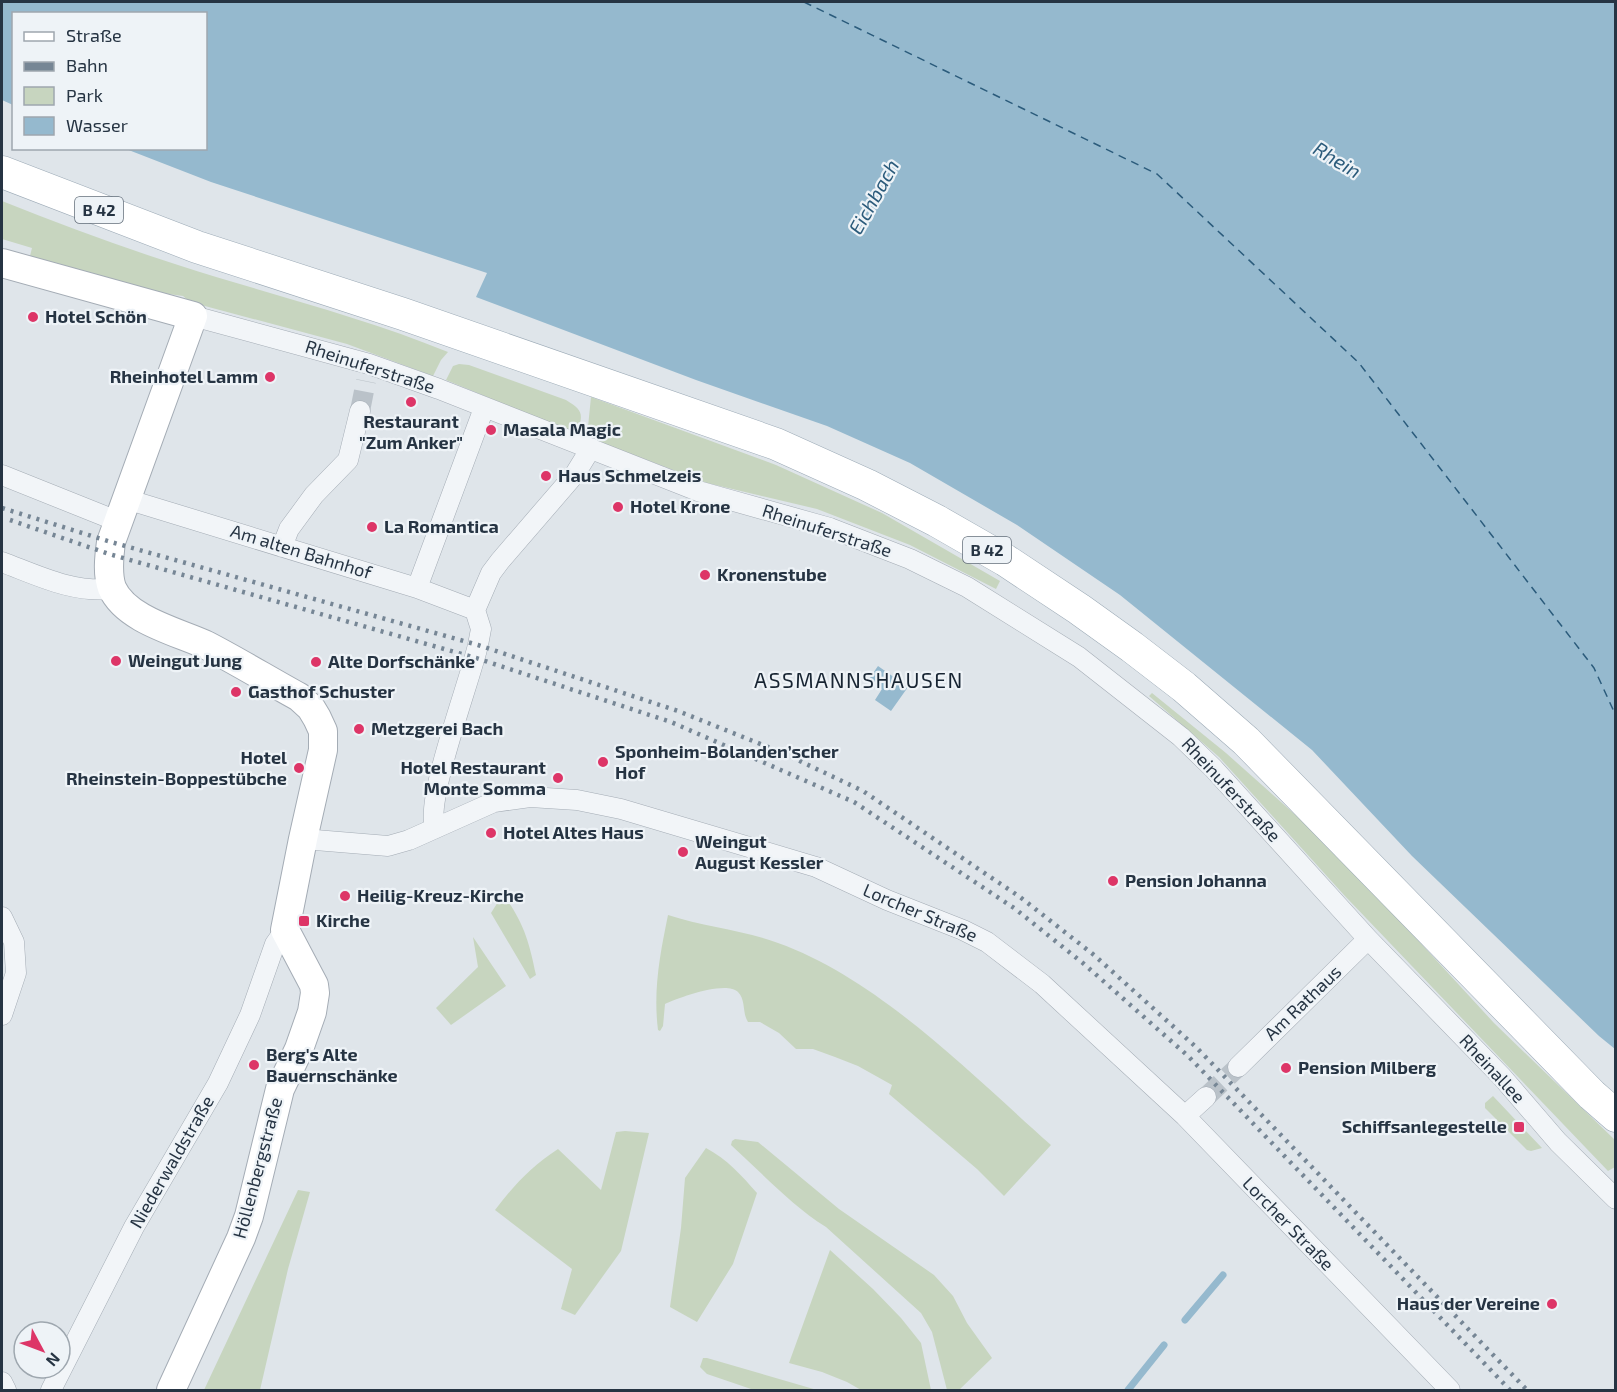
<svg xmlns="http://www.w3.org/2000/svg" width="1617" height="1392" font-family="'Exo 2',sans-serif">
<rect width="100%" height="100%" fill="#dfe5ea"/>
<path fill="#c7d5bf" d="M2,201c58,23 116,45 176,64 90,29 182,51 270,87l-7,8 -8,16 -86,-32 -157,-42 -7,-6 -36,-5 -118,-31 3,-12 -30,-9z
M459,364l10,1 97,35c18,11 17,14 11,34l-131,-54 7,-14z
M591,397l185,68 106,48 118,68 -4,8 -86,-44 -93,-36 -110,-26 -120,-46z
M1152,693l74,60 74,66 81,81 113,123 121,117v27l-7,4 -264,-276 -125,-138 -70,-61z
M503,894c21,29 26,47 33,81l-6,4 -39,-66z
M668,915c36,12 75,15 110,28 101,36 194,132 273,202l-47,51 -27,-27 -88,-75 3,-9 -34,-19 -23,-9 -22,-8h-17l-17,-16 -19,-11h-12c-6,-9 -2,-22 -10,-30 -12,-12 -60,6 -73,12l-2,22 -3,5 -2,-1c-5,-40 2,-76 10,-115z
M473,937l33,49 -55,39 -15,-17 42,-41z
M1493,1096l49,52 -11,3 -4,-1 -42,-42v-5z
M625,1131l24,2 -28,118 -46,64 -14,-6 11,-40 -77,-59c18,-24 37,-44 63,-61l43,41 15,-58z
M735,1139l23,3 81,67 95,66 19,21 14,27 25,35 -33,32h-12l-15,-58 -11,-19 -95,-86c-35,-22 -64,-54 -95,-82l1,-4z
M706,1148c21,11 36,28 51,45l-24,71 -36,58 -27,-15 11,-79 4,-50z
M298,1190l12,2 -22,77 -28,121h-56z
M830,1250l43,39 28,29 20,25 10,47h-70l-14,-8 -25,-10 -33,-9z
M703,1358h4l110,32h-63l-47,-16 -7,-7z"/>
<path fill="#95b9ce" d="M2,2h1613v1047l-16,-13 -187,-180 -100,-106 -192,-155 -103,-70 -107,-62 -83,-37 -131,-46 -220,-83 11,-24 -276,-91 -85,-33 80,-1v-134h-192l-1,91 -11,-5z
M878,666l30,21 -17,24 -16,-11 7,-11 -13,-10z"/>
<g fill="none" stroke-linecap="round" stroke-linejoin="round">
<path stroke="#95b9ce" stroke-width="7" d="M1185,1320l38,-45
M1128,1390l36,-45"/>
<path stroke="#2b5b7b" stroke-width="1.5" stroke-dasharray="8 6" stroke-linecap="butt" d="M804,2l353,172 202,189 235,305 22,48"/>
<path stroke="#bac2c9" stroke-width="20" stroke-dasharray="20 10" stroke-linecap="butt" d="M360,411l6,-30
M1206,1097l32,-30"/>
<defs>
<path id="minor" d="M193,316l176,48 70,25 259,102 132,37 80,31 57,28 112,70 102,80 32,31 155,171 134,138 56,65 58,57
M2,475l115,46
M126,499l291,89 58,22
M282,547l7,-18 25,-34 34,-35 12,-49
M2,562c37,14 70,31 111,27
M417,588l67,-180
M435,827c-10,-28 35,-146 43,-182l3,-16 -6,-19 16,-37 9,-12 75,-87 16,-26
M303,839l85,7 21,-6 85,-38 36,-5 47,3 44,9 195,58 71,33 76,30 24,12 55,42 143,132 265,274
M2,917l12,25 2,31 -14,42
M1238,1067l130,-128
M1185,1116l21,-19
M2,1382l4,8
M51,1390l83,-163 84,-144 32,-68 25,-71 10,-14"/>
<path id="secondary" d="M2,263l191,53 -82,226c-2,15 -4,32 1,46 14,32 66,44 94,57 31,16 62,35 93,52l12,11 6,10 6,13v19l-20,89 -18,91 29,55 1,8 -3,19 -13,37 -19,40 -31,127 -8,22 -70,152"/>
<path id="primary" d="M2,172l195,75 206,67 373,130 91,41 70,36 68,39 74,49 53,38 52,40 62,54 346,354 24,21"/>
</defs>
<use href="#minor" stroke="#a4acb5" stroke-width="21"/>
<use href="#secondary" stroke="#a4acb5" stroke-width="30"/>
<use href="#primary" stroke="#9dabb7" stroke-width="33"/>
<use href="#minor" stroke="#f2f5f8" stroke-width="20"/>
<use href="#secondary" stroke="#fff" stroke-width="28"/>
<use href="#primary" stroke="#fff" stroke-width="32"/>
<path stroke="#768695" stroke-width="4.5" stroke-dasharray="3 6" stroke-linecap="butt" d="M2,508l109,34 367,103 200,66 105,42 80,38 157,106 74,58 102,92 331,343
M10,520l99,34 367,104 195,64 183,80 160,106 70,56 104,92 322,334"/>
</g>
<g fill="#dd3567" stroke="#eef3f7" stroke-width="2">
<circle cx="33" cy="317" r="6"/>
<circle cx="270" cy="377" r="6"/>
<circle cx="411" cy="402" r="6"/>
<circle cx="491" cy="430" r="6"/>
<circle cx="546" cy="476" r="6"/>
<circle cx="618" cy="507" r="6"/>
<circle cx="372" cy="527" r="6"/>
<circle cx="705" cy="575" r="6"/>
<circle cx="116" cy="661" r="6"/>
<circle cx="316" cy="662" r="6"/>
<circle cx="236" cy="692" r="6"/>
<circle cx="359" cy="729" r="6"/>
<circle cx="603" cy="762" r="6"/>
<circle cx="299" cy="768" r="6"/>
<circle cx="558" cy="778" r="6"/>
<circle cx="491" cy="833" r="6"/>
<circle cx="683" cy="852" r="6"/>
<circle cx="1113" cy="881" r="6"/>
<circle cx="345" cy="896" r="6"/>
<rect x="298" y="915" width="12" height="12" rx="3"/>
<circle cx="254" cy="1065" r="6"/>
<circle cx="1286" cy="1068" r="6"/>
<rect x="1513" y="1121" width="12" height="12" rx="3"/>
<circle cx="1552" cy="1304" r="6"/>
</g>
<g text-anchor="middle" stroke-width="4.5" stroke-linejoin="round" paint-order="stroke">
<g fill="#eef3f7" stroke="#626d79" stroke-width="1.5">
<rect x="75" y="197" width="48" height="26" rx="4.5"/>
<rect x="963" y="537" width="48" height="26" rx="4.5"/>
</g>
<g font-size="16" font-weight="bold" fill="#263443">
<text x="99" y="216">B 42</text>
<text x="987" y="556">B 42</text>
</g>
<g font-size="18" font-weight="bold" fill="#263443" stroke="#eef3f7" text-anchor="start">
<text x="45" y="323">Hotel Schön</text>
<text x="258" y="383" text-anchor="end">Rheinhotel Lamm</text>
<text x="411" y="428" text-anchor="middle">Restaurant<tspan x="411" dy="21">"Zum Anker"</tspan></text>
<text x="503" y="436">Masala Magic</text>
<text x="558" y="482">Haus Schmelzeis</text>
<text x="630" y="513">Hotel Krone</text>
<text x="384" y="533">La Romantica</text>
<text x="717" y="581">Kronenstube</text>
<text x="128" y="667">Weingut Jung</text>
<text x="328" y="668">Alte Dorfschänke</text>
<text x="248" y="698">Gasthof Schuster</text>
<text x="371" y="735">Metzgerei Bach</text>
<text x="615" y="758">Sponheim-Bolanden’scher<tspan x="615" dy="21">Hof</tspan></text>
<text x="287" y="764" text-anchor="end">Hotel<tspan x="287" dy="21">Rheinstein-Boppestübche</tspan></text>
<text x="546" y="774" text-anchor="end">Hotel Restaurant<tspan x="546" dy="21">Monte Somma</tspan></text>
<text x="503" y="839">Hotel Altes Haus</text>
<text x="695" y="848">Weingut<tspan x="695" dy="21">August Kessler</tspan></text>
<text x="1125" y="887">Pension Johanna</text>
<text x="357" y="902">Heilig-Kreuz-Kirche</text>
<text x="316" y="927">Kirche</text>
<text x="266" y="1061">Berg's Alte<tspan x="266" dy="21">Bauernschänke</tspan></text>
<text x="1298" y="1074">Pension Milberg</text>
<text x="1507" y="1133" text-anchor="end">Schiffsanlegestelle</text>
<text x="1540" y="1310" text-anchor="end">Haus der Vereine</text>
</g>
<g font-size="18" fill="#263443" stroke="#eef3f7">
<text transform="translate(370 367) rotate(18)" y="6">Rheinuferstraße</text>
<text transform="translate(827 531) rotate(18)" y="6">Rheinuferstraße</text>
<text transform="translate(301 552) rotate(17)" y="6">Am alten Bahnhof</text>
<text transform="translate(1231 790) rotate(47)" y="6">Rheinuferstraße</text>
<text transform="translate(920 913) rotate(23)" y="6">Lorcher Straße</text>
<text transform="translate(1303 1003) rotate(-44)" y="6">Am Rathaus</text>
<text transform="translate(1492 1069) rotate(47)" y="6">Rheinallee</text>
<text transform="translate(172 1162) rotate(-60)" y="6">Niederwaldstraße</text>
<text transform="translate(258 1168) rotate(-75)" y="6">Höllenbergstraße</text>
<text transform="translate(1288 1224) rotate(46)" y="6">Lorcher Straße</text>
</g>
<g font-size="20" font-style="italic" fill="#2b5b7b" stroke="#eef3f7">
<text transform="translate(1337 160) rotate(31)" y="7">Rhein</text>
<text transform="translate(874 197) rotate(-61)" y="7">Eichbach</text>
</g>
<g font-size="21" letter-spacing="1.5" fill="#182533" stroke="#eef3f7">
<text x="859" y="688">ASSMANNSHAUSEN</text>
</g>
</g>
<rect width="1617" height="1392" fill="none" stroke="#263443" stroke-width="6"/>
<rect x="12" y="12" width="195" height="138" fill="#eef3f7" stroke="#9ea7af" stroke-width="1.5"/>
<rect x="24" y="32" width="30" height="9" fill="#ffffff" stroke="#9ea7af" stroke-width="1.5"/>
<text x="66" y="42" font-size="18" fill="#263443">Straße</text>
<rect x="24" y="62" width="30" height="9" fill="#768695" stroke="#9ea7af" stroke-width="1.5"/>
<text x="66" y="72" font-size="18" fill="#263443">Bahn</text>
<rect x="24" y="87" width="30" height="18" fill="#c7d5bf" stroke="#9ea7af" stroke-width="1.5"/>
<text x="66" y="102" font-size="18" fill="#263443">Park</text>
<rect x="24" y="117" width="30" height="18" fill="#95b9ce" stroke="#9ea7af" stroke-width="1.5"/>
<text x="66" y="132" font-size="18" fill="#263443">Wasser</text>
<g transform="translate(42 1350) rotate(131)"><circle r="28" fill="#eef3f7" stroke="#9ea7af" stroke-width="1.5"/>
<path d="M0-4.5L10 22L0 15L-10 22Z" fill="#dd3567"/>
<text y="-9" font-size="16" font-weight="bold" text-anchor="middle" fill="#263443">N</text>
</g>
</svg>
